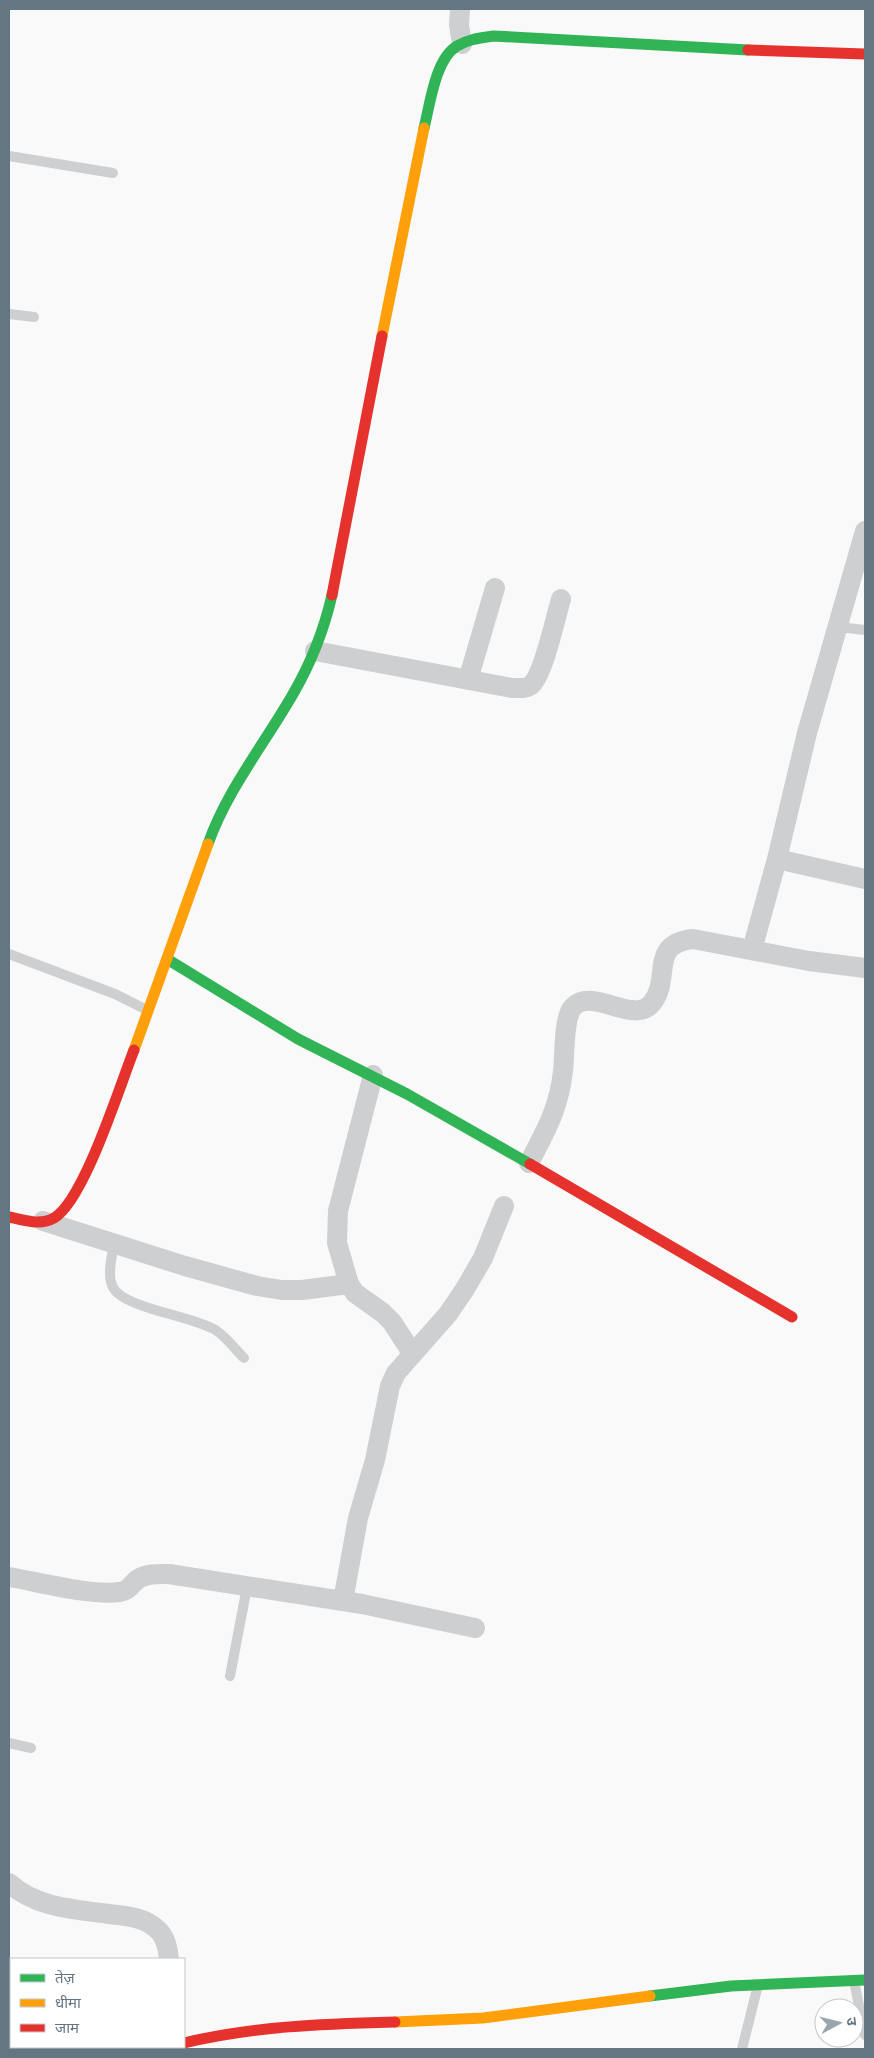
<svg xmlns="http://www.w3.org/2000/svg" width="874" height="2058" font-family="Signika,'Noto Sans Devanagari',sans-serif">
<rect width="100%" height="100%" fill="#f9f9f9"/>
<g fill="none" stroke-linecap="round" stroke-linejoin="round">
<path stroke="#cecfd0" stroke-width="10" d="M9,156l104,17
M9,314l25,3
M838,627l27,3
M9,954l106,40 32,16
M114,1244c-2,13 -8,33 0,45 13,20 80,27 103,42 10,7 18,18 27,27
M230,1676l17,-89
M9,1743l22,5
M854,1981l11,54
M742,2049l16,-64"/>
<path stroke="#cecfd0" stroke-width="20" d="M460,9l-1,16 3,19
M315,651l197,37c7,0 14,1 19,-3 12,-9 25,-69 30,-86
M468,680l27,-92
M777,859l88,20
M752,950l25,-91 30,-126 58,-202
M373,1075l-35,136 -1,32 12,41 6,9 28,20 9,9 20,31
M529,1163c17,-33 30,-55 34,-92 2,-15 0,-53 10,-64 19,-21 61,19 79,-4 20,-25 -4,-59 41,-64l116,22 56,7
M43,1221l142,45 72,20 25,4h20l47,-6
M9,1577c30,5 82,19 111,15 9,-1 11,-8 18,-13 9,-6 21,-5 31,-5l193,30 113,24
M343,1601l15,-83 17,-58 15,-74 6,-13 52,-59 17,-25 18,-31 21,-52
M9,1883c28,25 64,26 100,31 18,2 37,3 50,17 7,7 9,18 10,28
M166,2049l7,-2"/>
<path stroke="#30b455" stroke-width="11" d="M424,128c6,-23 11,-69 33,-82 11,-7 24,-8 37,-10l254,14
M208,844c19,-54 57,-101 85,-150 18,-31 31,-64 39,-99
M167,959l131,80 109,55 123,70
M650,1996l81,-10 134,-6"/>
<path stroke="#ff9f0a" stroke-width="11" d="M382,336l42,-208
M134,1050l74,-206
M395,2022l88,-4 167,-22"/>
<path stroke="#e5322d" stroke-width="11" d="M748,50l117,4
M332,595l50,-259
M530,1164l262,153
M9,1217c14,3 31,9 45,1 30,-17 66,-133 80,-168
M184,2043c70,-17 140,-19 211,-21"/>
</g>
<rect width="874" height="2058" fill="none" stroke="#657683" stroke-width="20"/>
<rect x="10" y="1958" width="175" height="90" fill="#ffffff" stroke="#c1c8cd"/>
<rect x="20" y="1974" width="25" height="8" fill="#30b455" stroke="#c1c8cd"/>
<text x="55" y="1983" font-size="15" fill="#657683">तेज़</text>
<rect x="20" y="1999" width="25" height="8" fill="#ff9f0a" stroke="#c1c8cd"/>
<text x="55" y="2008" font-size="15" fill="#657683">धीमा</text>
<rect x="20" y="2024" width="25" height="8" fill="#e5322d" stroke="#c1c8cd"/>
<text x="55" y="2033" font-size="15" fill="#657683">जाम</text>
<g transform="translate(839 2023) rotate(83)"><circle r="24" fill="#ffffff" stroke="#c1c8cd"/>
<path d="M0-4L9 19L0 12L-9 19Z" fill="#99a4ac"/>
<text y="-8" font-size="14" font-weight="bold" text-anchor="middle" fill="#657683">उ</text>
</g>
</svg>
